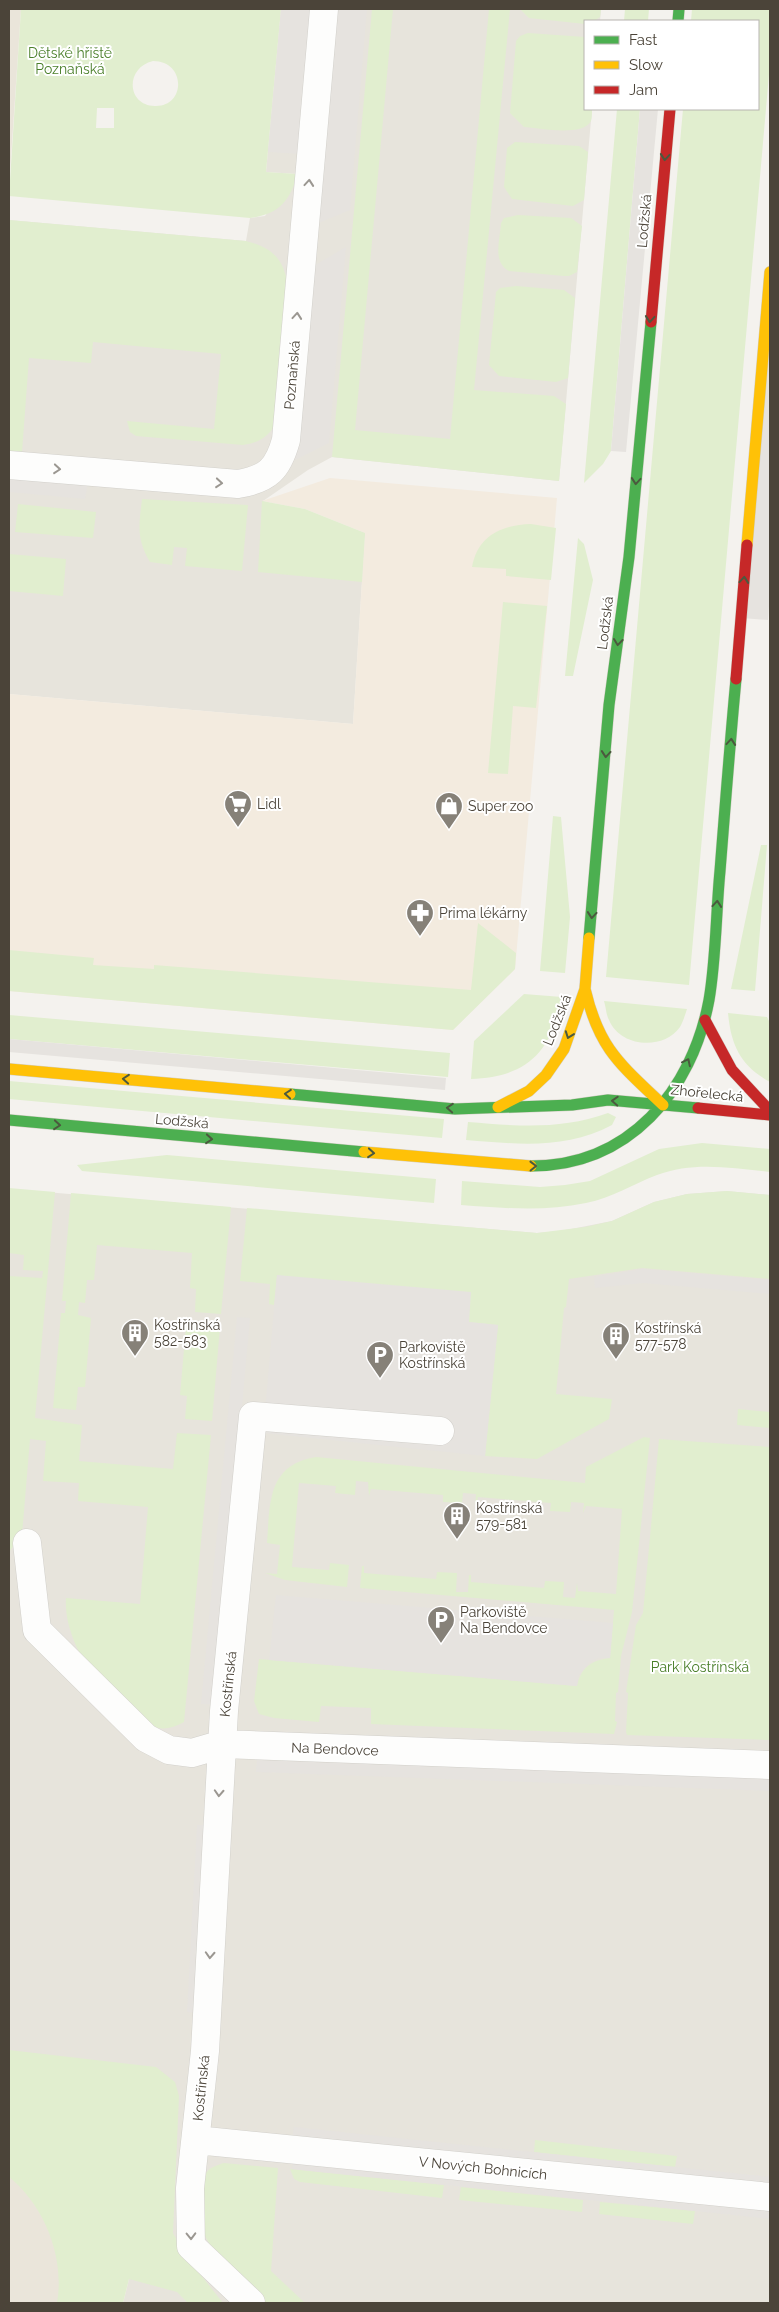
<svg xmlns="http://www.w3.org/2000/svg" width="779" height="2312" font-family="Raleway,sans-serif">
<rect width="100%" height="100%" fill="#f4f2ee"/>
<path fill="#e7e4dc" d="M281,9h320l-1,12h-15v88h7l-33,372 -227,-24 -24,13 -45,31 102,32 -12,191 -344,-30v-474l237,21 4,-23 15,-2 32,-42 -31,-2z
M9,1189l528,44 24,-2 51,-10 42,-19 33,-8 40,-3 43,4v1108h-647l6,-24 -120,-198z"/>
<path fill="#f3ebdf" d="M330,478l227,20 -42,471 -62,61 -444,-39v-297l344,30 12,-191 -60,-24 -43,-8z"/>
<path fill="#eae5da" d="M9,9h12l-11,163h-1z
M9,2081l114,222h-114z"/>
<path fill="#e1eecf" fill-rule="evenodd" d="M21,9h260l-15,163 32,2c-9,28 -19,40 -48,44l-241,-22zM153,61c33,0 33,45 3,45 -29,1 -32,-38 -3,-45zM97,108h17v20h-18z
M372,9h21l-38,421 95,9 39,-430h21l-36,381 80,6 12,8 -7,77 -227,-24z
M520,9h81l-1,8 -6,4h-9v3l-56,-6z
M625,9h24l-1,12h-24z
M692,9h78v54l-81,922 -83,-8 77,-868h75v-88h-67z
M528,33l57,4v72h7c0,3 0,9 -1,12 -8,16 -52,7 -67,6l-14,-14 6,-72 4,-5z
M617,109h23l-29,342 -8,13 -19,19z
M515,142l64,4 9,6 -4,48 -11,6 -61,-7 -8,-12 3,-39z
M518,215l53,3 11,8 -5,46 -8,4h-5l-55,-5c-17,-9 -9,-31 -8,-48l3,-5z
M9,220l237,21c27,7 38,18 42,46l-14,140c-9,12 -17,16 -31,18l-107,-9 -6,-4 -3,-11 87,8 7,-75 -128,-12 -2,21 -62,-5 -7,94 -13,-1z
M516,286l48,4 11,8 -7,80 -12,4 -57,-6 -10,-11 7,-73 4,-4z
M142,499l106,6 -6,66 -57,-5 2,-18 -13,-1 -2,18 -22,-3c-14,-24 -11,-37 -8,-63z
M262,501l43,8 60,24 -3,49 -104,-10z
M18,504l78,8 -3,26 -78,-6z
M531,524l25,4 -5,52 -45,-4v-7l-34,-2c6,-32 30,-42 59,-43z
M578,538l6,6 9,36 -20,96h-8z
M9,554l57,5 -3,37 -54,-5z
M503,602l44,4 -11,102 -23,-2 -5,68 -20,-1z
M553,816l8,1 9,100 -5,56 -25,-2z
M761,845h6l-12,146 -24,-2z
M478,923l38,30 -1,16 -62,61 -444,-39v-41l85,8 -1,7 61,4v-4l317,25z
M524,994l38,3c-10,55 -35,80 -91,82l3,-38z
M604,1001l83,8c-2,6 -4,13 -7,18 -17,24 -60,20 -71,-7 -3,-5 -3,-13 -5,-19z
M728,1013l39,4 3,6v59c-29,-16 -39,-36 -42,-69z
M9,1015l441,38 -2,24 -439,-38z
M9,1081l435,38 -2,19 -433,-39z
M608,1113l8,4 -4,8c-46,25 -96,19 -146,15l2,-18c49,4 93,8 140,-9z
M702,1143l68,6v23c-37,-4 -77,-11 -113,3 -24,9 -45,23 -71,28 -42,9 -83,5 -125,2l1,-24 78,6 25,-2 25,-4 69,-32z
M167,1155l269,24 -2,24 -352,-32 -5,-6z
M9,1188l46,4 -20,226 47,7 -3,36 94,8 4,-36 34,2 -27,287c-11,6 -19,8 -31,5 -17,-15 -45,-34 -59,-51 -16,-21 -30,-52 -28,-78l74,6 8,-97 -70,-6 1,-18 -36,-2 3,-40 -16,-2 -8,96 -13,17v-276l33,2 1,-7 -20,-1 1,-15 -15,-2z
M727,1191l43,4v84l-128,-11 -73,11 -3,28 -2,1 -8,86 56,5 -3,20 -72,40 -52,-3 13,-131 -30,-3 -191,-47 -3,30 -5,-1 1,-20 -30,-3 7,-73 290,25 48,-6 27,-6 42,-19 33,-8z
M71,1193l160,14 -10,107 -26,-2 1,-23 -6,-1 2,-35 -95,-8 -3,35h-7l-2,23 -6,-1 -1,13 13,3 -6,69h-7l-2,23 -23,-2 8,-95h4l1,-12h-4z
M193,1325l27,2 -8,94 -27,-2 2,-23 -7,-1 6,-69 7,1z
M738,1409l32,3v16l-33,-3z
M644,1437l6,1 -18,174 -11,44 -3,36 -2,1 -1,28 2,1 -3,12 -243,-10v-16l-50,-2 -2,16 -45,-4 -15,-4 -5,-13 5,-42 318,27c4,-19 15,-26 33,-28l4,-48 -254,-22 2,-22h2v7l72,6 1,-7 20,1 -1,19h12l1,-17h2v7l73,6 1,-7 19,1 -1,15 12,1 2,-15 1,8 38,3 6,-85 -36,-3 -3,7 1,-10 -13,-1 -1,10 -20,-1 1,-8 -73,-6 -1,8h-2l1,-11 -13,-1 -1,10 -19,-1v-7l-72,-6 -2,7 -1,-14 -12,-1 -1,14 -20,-2 1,-7 -37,-3 -7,84 37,3 1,-7 19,2 -2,22 -62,-7 -20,-7 12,1 3,-29 -13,-2c3,-40 0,-78 49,-86l269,26 1,-16z
M659,1439l111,8v293l-143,-5 -1,-3 2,-39 -2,-1 10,-67 7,-12z
M9,2050l147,17 19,15 4,14 -6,137 12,22 38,48h-35l-11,-11 -48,-13 -6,24h-66c8,-45 -12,-97 -48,-126z
M535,2140l142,16 -2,11 -141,-15z
M224,2163l54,5 -7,103 34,32h-39c-20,-20 -66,-56 -67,-87 0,-7 2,-16 3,-23 2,-20 2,-24 22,-30z
M290,2169l154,16 -2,13 -142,-16 -6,-3z
M461,2187l122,13 -1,12 -123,-12z
M600,2202l95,9 -2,13 -94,-10z"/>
<path fill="#e6e3df" d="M281,9h33l-14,145 -32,-2z
M334,9h33l-17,201 -34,14z
M640,109h18l-32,343 -15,-1z
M346,247l-17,196 -34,17 17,-193z
M770,272v320l-2,28 -27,-2z
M9,465l81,7 -5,27 -76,-7z
M9,1039l437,39 -1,12 -436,-38z
M643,1269l127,11v14l-127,-11 -48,5 -1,-11z
M277,1275l194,17 -2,30 29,3 -13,131 -222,-23z
M237,1317l13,1 -35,387 -14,-1z
M276,1595l337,28 -3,35h-11l-9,4 -11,13 -2,11 -308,-26z
M257,1760l513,18v13l-514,-19z
M197,1825h14l-10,188 -14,-1z
M294,2127l476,50v13l-478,-50z
M293,2156l477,50v13l-478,-50z"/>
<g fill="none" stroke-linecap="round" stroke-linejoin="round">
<defs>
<path id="street" d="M9,465l229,19c30,-5 40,-15 48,-44l38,-431
M27,1543l10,87 109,108 23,12 23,3 31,-9 547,21
M196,2140l574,57
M251,2303l-60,-57 -1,-58 15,-137 19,-340 29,-295 187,15"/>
<path id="fast" d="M678,21l1,-12
M589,938l20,-233 20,-148 22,-235
M290,1094l165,15 117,-4 36,-5 90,8
M9,1120l355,32
M531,1166c98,0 161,-75 178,-166 7,-40 7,-88 11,-129 5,-64 10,-128 16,-192"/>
<path id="slow" d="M747,545l23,-273
M585,989c14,60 35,75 78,116
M9,1069l281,25
M498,1107l31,-16 17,-16 18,-26 21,-60 4,-51
M364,1152l167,14"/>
<path id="jam" d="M651,322l19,-213
M736,679l11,-134
M705,1020l27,50 38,41
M698,1108l72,7"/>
</defs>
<use href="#street" stroke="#d2d0cb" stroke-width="29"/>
<use href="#fast" stroke="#d3cfc5" stroke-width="12"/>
<use href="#slow" stroke="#d3cfc5" stroke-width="12"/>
<use href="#jam" stroke="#d3cfc5" stroke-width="12"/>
<use href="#street" stroke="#fdfdfc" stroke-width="28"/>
<use href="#fast" stroke="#4caf50" stroke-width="11"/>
<use href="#slow" stroke="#ffc107" stroke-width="11"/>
<use href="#jam" stroke="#c62828" stroke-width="11"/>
</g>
<defs><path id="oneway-chevron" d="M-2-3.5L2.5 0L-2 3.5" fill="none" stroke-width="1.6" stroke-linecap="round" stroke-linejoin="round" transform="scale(1.25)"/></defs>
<g stroke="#4b593e">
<use href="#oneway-chevron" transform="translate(665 157) rotate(95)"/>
<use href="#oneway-chevron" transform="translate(650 319) rotate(95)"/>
<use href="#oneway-chevron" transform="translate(636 481) rotate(95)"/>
<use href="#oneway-chevron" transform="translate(744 580) rotate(-85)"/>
<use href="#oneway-chevron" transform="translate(618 642) rotate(97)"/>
<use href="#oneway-chevron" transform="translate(731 742) rotate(-85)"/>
<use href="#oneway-chevron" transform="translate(606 754) rotate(95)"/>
<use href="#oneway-chevron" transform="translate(717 904) rotate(-85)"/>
<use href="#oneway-chevron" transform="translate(592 915) rotate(95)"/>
<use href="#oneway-chevron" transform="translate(569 1035) rotate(110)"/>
<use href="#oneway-chevron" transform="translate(687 1062) rotate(-64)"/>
<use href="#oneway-chevron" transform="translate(126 1079) rotate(-175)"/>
<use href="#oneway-chevron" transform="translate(288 1094) rotate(-175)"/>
<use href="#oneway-chevron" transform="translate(615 1101) rotate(-177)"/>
<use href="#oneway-chevron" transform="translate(450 1108) rotate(-176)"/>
<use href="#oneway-chevron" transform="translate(57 1125) rotate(5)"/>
<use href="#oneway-chevron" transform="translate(209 1139) rotate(5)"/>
<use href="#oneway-chevron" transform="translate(371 1153) rotate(5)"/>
<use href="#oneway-chevron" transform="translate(533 1166) rotate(-1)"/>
</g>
<g stroke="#9b9791">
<use href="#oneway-chevron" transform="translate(309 183) rotate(-85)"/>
<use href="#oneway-chevron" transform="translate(297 316) rotate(-85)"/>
<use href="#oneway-chevron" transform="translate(57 469) rotate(5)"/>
<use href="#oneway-chevron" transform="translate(219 483) rotate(5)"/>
<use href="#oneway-chevron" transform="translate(219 1793) rotate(93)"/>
<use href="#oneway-chevron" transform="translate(210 1955) rotate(93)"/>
<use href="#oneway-chevron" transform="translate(191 2236) rotate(89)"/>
</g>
<defs>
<symbol id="supermarket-pin" viewBox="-11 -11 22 30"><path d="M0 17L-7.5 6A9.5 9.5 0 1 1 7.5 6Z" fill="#868178" stroke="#fff"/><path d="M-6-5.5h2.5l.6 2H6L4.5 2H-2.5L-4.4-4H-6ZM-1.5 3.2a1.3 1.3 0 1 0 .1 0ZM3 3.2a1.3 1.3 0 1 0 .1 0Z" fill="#fff"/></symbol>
<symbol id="shop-pin" viewBox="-11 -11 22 30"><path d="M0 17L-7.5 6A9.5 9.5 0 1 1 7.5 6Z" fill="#868178" stroke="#fff"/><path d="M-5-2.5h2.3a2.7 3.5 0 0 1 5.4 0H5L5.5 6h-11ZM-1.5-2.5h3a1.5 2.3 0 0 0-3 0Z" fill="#fff"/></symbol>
<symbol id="pharmacy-pin" viewBox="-11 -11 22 30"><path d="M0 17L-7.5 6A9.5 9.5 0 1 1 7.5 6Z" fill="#868178" stroke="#fff"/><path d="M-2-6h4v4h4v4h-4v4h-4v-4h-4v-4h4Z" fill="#fff"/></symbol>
<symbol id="building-pin" viewBox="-11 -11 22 30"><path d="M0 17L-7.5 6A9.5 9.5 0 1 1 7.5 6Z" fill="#868178" stroke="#fff"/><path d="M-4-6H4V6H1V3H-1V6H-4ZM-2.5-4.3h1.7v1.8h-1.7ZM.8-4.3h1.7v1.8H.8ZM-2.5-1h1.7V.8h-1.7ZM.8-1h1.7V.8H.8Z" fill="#fff"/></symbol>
<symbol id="parking-pin" viewBox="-11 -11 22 30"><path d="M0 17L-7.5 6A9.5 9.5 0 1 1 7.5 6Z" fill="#868178" stroke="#fff"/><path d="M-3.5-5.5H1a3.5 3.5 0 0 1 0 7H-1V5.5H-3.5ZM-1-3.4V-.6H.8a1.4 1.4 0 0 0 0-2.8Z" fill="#fff"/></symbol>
</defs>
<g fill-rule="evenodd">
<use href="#supermarket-pin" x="222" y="788" width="32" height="43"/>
<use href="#shop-pin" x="433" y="790" width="32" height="43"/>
<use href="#pharmacy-pin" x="404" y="897" width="32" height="43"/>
<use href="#building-pin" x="119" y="1317" width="32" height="43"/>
<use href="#building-pin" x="600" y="1320" width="32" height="43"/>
<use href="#parking-pin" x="364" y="1339" width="32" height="43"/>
<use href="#building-pin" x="441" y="1500" width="32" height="43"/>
<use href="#parking-pin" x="425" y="1604" width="32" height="43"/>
</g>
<g text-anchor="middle" stroke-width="4" stroke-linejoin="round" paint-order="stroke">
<g font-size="14" fill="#4a7f2a" stroke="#fff">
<text x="70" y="58">Dětské hřiště<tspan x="70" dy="16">Poznaňská</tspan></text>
<text x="700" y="1672">Park Kostřínská</text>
</g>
<g font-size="14" fill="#4b4439" stroke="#fff">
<text transform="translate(644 221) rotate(-85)" y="5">Lodžská</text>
<text transform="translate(292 375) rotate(-85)" y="5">Poznaňská</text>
<text transform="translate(605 623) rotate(-83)" y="5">Lodžská</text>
<text transform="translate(557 1020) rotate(-68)" y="5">Lodžská</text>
<text transform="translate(707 1093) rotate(6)" y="5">Zhořelecká</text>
<text transform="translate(182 1121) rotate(5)" y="5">Lodžská</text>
<text transform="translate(228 1684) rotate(-84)" y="5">Kostřínská</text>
<text transform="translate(335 1749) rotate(2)" y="5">Na Bendovce</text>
<text transform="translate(201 2088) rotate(-84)" y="5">Kostřínská</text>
<text transform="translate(483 2168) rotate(6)" y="5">V Nových Bohnicích</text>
</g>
<g font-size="14" fill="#4b4439" stroke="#fff" text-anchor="start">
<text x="257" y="809">Lidl</text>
<text x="468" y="811">Super zoo</text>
<text x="439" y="918">Prima lékárny</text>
<text x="154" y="1330">Kostřínská<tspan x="154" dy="16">582-583</tspan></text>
<text x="635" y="1333">Kostřínská<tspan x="635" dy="16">577-578</tspan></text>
<text x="399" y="1352">Parkoviště<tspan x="399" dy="16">Kostřínská</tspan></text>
<text x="476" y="1513">Kostřínská<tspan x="476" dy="16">579-581</tspan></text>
<text x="460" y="1617">Parkoviště<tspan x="460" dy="16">Na Bendovce</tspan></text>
</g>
</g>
<rect width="779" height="2312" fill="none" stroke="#4b4439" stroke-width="20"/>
<rect x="584" y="20" width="175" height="90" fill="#ffffff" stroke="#b7b4b0"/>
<rect x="594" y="36" width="25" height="8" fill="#4caf50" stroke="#b7b4b0"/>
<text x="629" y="45" font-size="15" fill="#4b4439">Fast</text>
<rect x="594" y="61" width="25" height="8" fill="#ffc107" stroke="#b7b4b0"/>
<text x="629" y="70" font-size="15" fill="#4b4439">Slow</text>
<rect x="594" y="86" width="25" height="8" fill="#c62828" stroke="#b7b4b0"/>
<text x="629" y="95" font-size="15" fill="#4b4439">Jam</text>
</svg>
